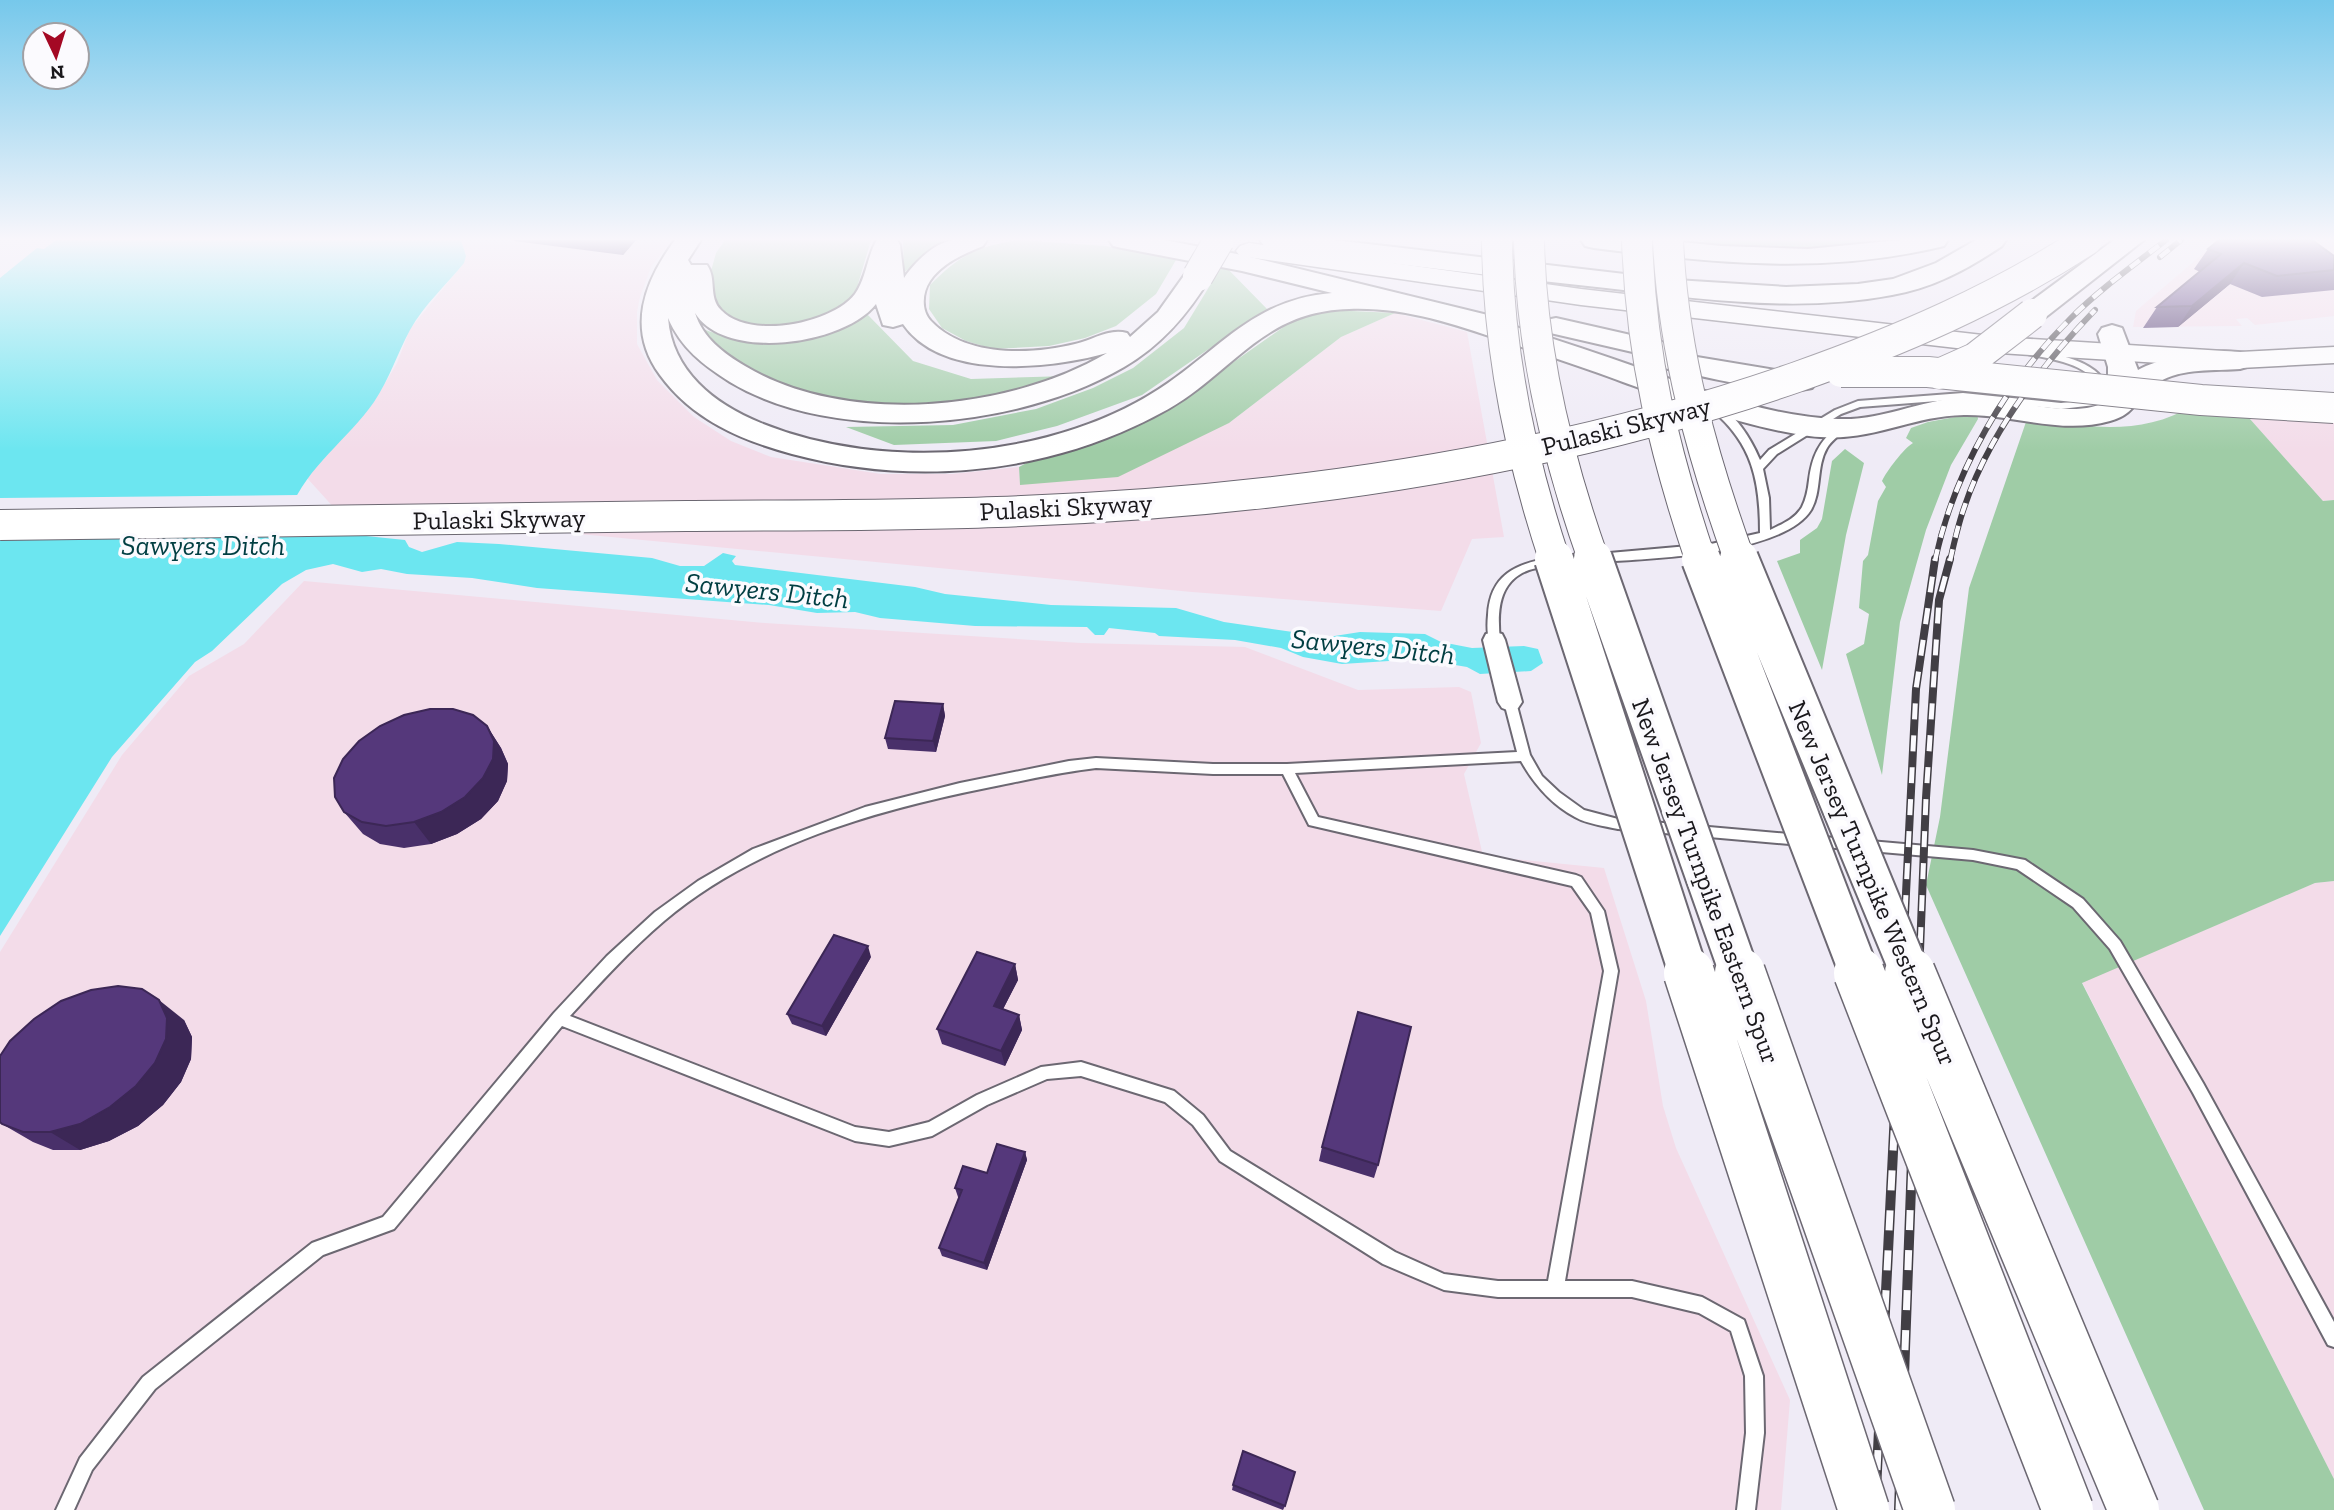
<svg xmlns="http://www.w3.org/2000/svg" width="2334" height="1510" font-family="'Zilla Slab',serif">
<rect width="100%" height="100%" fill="#efebf6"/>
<path fill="#f3dce9" d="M461,240h211l-21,27 -11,30 -3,15v32l20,36 37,37 37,24 40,16 110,17h71l67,-7 1,17 209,-61 112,-86 54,-24 72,19 37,205 -32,2 -31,72 -249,-19 -855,-81 -30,-33 67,-76 23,-39 13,-34 54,-66 2,-7z
M2219,240h115v76l-79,9 -8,-7 -11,1 6,7 -109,1 3,-16z
M2242,410l92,5v85l-11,1z
M304,581l461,42 316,20 164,4 113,43 101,-3 12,5 10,51 -17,31 19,82 121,12 42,133 17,105 13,42 114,252 -9,110h-1781v-558l122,-197 67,-79 55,-32z
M2334,881v598l-252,-497 233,-99z"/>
<path fill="#9fcca6" d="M725,240h146l-17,58 -42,23 -36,6 -37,-5 -24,-13 -10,-16 11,-40z
M903,240h61l-19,7 -41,25z
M1020,240l86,6 70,14 -20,34 -40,32 -31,12 -36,8 -56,3 -27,-8 -24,-13 -13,-19 1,-24c30,-30 47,-39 90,-45z
M1704,240h176l-57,11 -119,-7z
M1223,264l44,45 -125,86 -85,31 -61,15 -102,4 -48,-18 107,-2 83,-16 57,-21 40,-20 51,-40z
M1330,310l65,3 -54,24 -112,86 -111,54 -98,8 -1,-18 13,-7 69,-19 56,-25 145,-102z
M867,314l46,47 58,18 96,-3 -64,19 -65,12 -80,-3 -88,-19 -54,-33 -13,-23c34,13 85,18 120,7 15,-6 30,-15 44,-22z
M2194,405l48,5 81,91 11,-1v381l-19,2 -233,100 252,496v31h-130l-278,-625 14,-68 29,-229 58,-169c60,7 112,19 167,-14z
M1977,413l1,6 -27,46 -25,65 -26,92 -18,153 -36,-121 18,-10 5,-30 -10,-6 4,-47 5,-6 10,-54 8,-14 -4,-6c4,-9 22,-33 31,-38l-7,-5 5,-10 17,-6z
M1845,449l19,14 -18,72 -24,135 -45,-109 23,-8v-13l17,-12 5,-9 10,-58z"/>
<path fill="#6ce6f0" d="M56,240h405l5,16 -2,7c-18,22 -40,42 -54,67 -13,24 -20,48 -36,72 -27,39 -72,68 -86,115l64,11 14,8 39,4 4,7 13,5 35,-10 42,2 153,14 28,8h24l19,-13 13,3 -4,5 3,4 180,22 30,7 106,11 125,3 48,14 104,15 32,-5 65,2 16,8 31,6 52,-2 14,3 5,14 -12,8 -51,3 -13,-7 -47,-8 -78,5 -39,-7 -22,-9 -46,-8 -76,-4 -4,-3 -46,-5 -5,7h-9l-8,-8 -112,-1 -95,-8 -25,-6 -38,1 -48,-8 -232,-17 -65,-10 -65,-4 -26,-5 -19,3 -29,-8 -27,6 -24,14 -70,67 -17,11 -83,95 -112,179v-658l37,-30 7,1z"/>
<path fill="#efebf6" d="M299,495l-7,20 -292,22v-39z"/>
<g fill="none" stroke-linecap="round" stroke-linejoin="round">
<defs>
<path id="lane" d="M2031,349c29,7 72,11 79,46l-15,10 -34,4 -98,-10 -103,8 -19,7 -64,40 -14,15 6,29 1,32c12,-6 25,-11 32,-23 4,-8 6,-18 7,-27 3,-24 10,-38 28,-53h6l2,2c-6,7 -14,12 -18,19 -11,19 -5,43 -16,62 -28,45 -164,49 -213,52l-5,-4 5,-4 113,-10 49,-11c0,-51 -7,-89 -48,-123v-4c20,-1 41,37 48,54l9,-10 66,-40 23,-9 105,-8 98,10 29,-3 10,-6c-6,-31 -47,-34 -72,-40v-4z
M1552,558l4,1 1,3 -1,3c-9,2 -18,2 -27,5 -31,11 -32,42 -29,70l-6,4 -4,-1c-3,-9 -3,-18 -2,-28 2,-40 28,-52 64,-57z
M1510,698l6,4 14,53 12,21 17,16 25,18 34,9 355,31 52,10 58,39 37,42 83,142 131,239v25l-6,-2 -135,-252 -83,-144 -37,-42 -56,-38 -44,-9 -355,-31c-14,-3 -31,-5 -43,-12 -24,-13 -41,-33 -54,-56l-226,12 23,44 258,58 5,2 23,34 14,60 -53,310h67l70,16 42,23 19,56 1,57 -9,77h-18l9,-77 -1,-57 -14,-45 -32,-18 -67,-16h-134l-54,-7 -61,-26 -163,-103 -27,-36 -28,-23 -84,-26 -34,3 -60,26 -55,31 -43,10 -34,-5 -293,-115 -168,203 -71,26 -168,134 -63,81 -18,40h-18l24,-52 63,-81 169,-134 71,-26 171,-204 53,-57 48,-44 43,-31 55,-32 112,-42 95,-24 109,-22 27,-3 117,6h74l230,-12 -13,-50zM1096,768l117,6h70l26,51 263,61 19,27 13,58 -56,310h-50l-54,-7 -49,-22 -165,-101 -27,-36 -29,-24 -93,-29 -40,5 -64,28 -48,27 -40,10 -34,-5 -285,-111c30,-33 60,-66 94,-95 91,-77 212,-111 327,-134 35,-7 70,-15 105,-19z"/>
<path id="street" d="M1494,632l8,2 3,6 17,62 -4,6 -8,3 -8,-3 -4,-6 -15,-62 3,-6z"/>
<path id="primary" d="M1249,243l332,46 419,48 240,15 94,-5v16l-94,5 -240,-15 -419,-48 -341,-49 -4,-5 4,-5z"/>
<path id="highway" d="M675,240h26l-13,20 3,5h16c10,14 1,32 14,45 28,30 111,14 134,-16 11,-15 13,-41 22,-54h20l3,5 4,33c10,-15 30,-35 49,-38 10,-2 23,0 34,0l-4,6c-19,8 -41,17 -53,35 -8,12 -9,29 1,40 34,36 100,34 144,23 18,-4 34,-16 52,-11l3,4 28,-25 30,-42 10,-2 10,2 3,6c-22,37 -49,69 -87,91 -105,62 -288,79 -394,15 -27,-17 -49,-34 -62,-64 4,53 46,86 93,105 123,50 297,37 407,-40 57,-40 90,-84 164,-90l-90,-22 -120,-23 -9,-2 -4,-6h55l78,15 258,63 3,5c45,14 91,29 136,45 64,22 130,49 199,51 48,2 91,-24 140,-22 35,2 101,24 130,3v-33l-10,-33 4,-6 10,-3 10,3 16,42c26,-15 83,-23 112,-16l4,6 -4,6 -10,3c-26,2 -58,-1 -81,13 -22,13 -22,32 -49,39 -49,14 -97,-7 -146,-6 -56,1 -93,29 -155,21 -64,-9 -125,-32 -186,-54 -40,-15 -81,-28 -122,-42 -51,-17 -97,-33 -152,-31 -70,2 -100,40 -151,80 -19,15 -41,27 -63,37 -107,50 -231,58 -343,28 -52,-14 -100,-35 -132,-79 -34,-46 -16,-93 15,-135zM876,304l7,21 10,2 10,-3c39,57 147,45 204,29 -100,59 -262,73 -362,13 -22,-13 -42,-28 -50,-53 30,49 149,32 181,-9z
M1260,240h74l342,40 110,7 72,-3 35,-5 43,-16 40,-23h30l-4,6c-34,23 -69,42 -110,49 -95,18 -192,4 -286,-7 -111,-12 -222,-25 -333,-40l-9,-2z
M1581,240h79l62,6 86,3 92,-9h48l-4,6c-119,29 -230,17 -350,2l-9,-2z
M2114,240h30l-102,80 -10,2 -10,-2 -4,-6 4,-6z
M1556,318l132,30 3,8 121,20 5,6 -5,6c-34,9 -125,-16 -163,-23l-10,-3 -4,-6 2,-3 -91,-21 -4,-6 4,-6z"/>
</defs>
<use href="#lane" stroke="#6c6872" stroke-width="4"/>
<use href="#street" stroke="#6c6872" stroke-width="4"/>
<use href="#primary" stroke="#6c6872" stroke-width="3"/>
<use href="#highway" stroke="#6c6872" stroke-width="4"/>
<use href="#lane" fill="#fff" fill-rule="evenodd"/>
<use href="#street" fill="#fff" fill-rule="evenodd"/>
<use href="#primary" fill="#fff" fill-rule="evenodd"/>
<use href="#highway" fill="#fff" fill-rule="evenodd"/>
<defs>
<path id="rail-far2" d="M2160,257l21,-17
M1935,561c19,-91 71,-178 136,-243 29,-29 63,-53 95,-78
M1950,561c4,-18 8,-36 14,-53 25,-75 77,-142 131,-198"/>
<path id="rail-far1" d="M1902,975l14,-286 19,-130
M1919,975l7,-177 13,-198 11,-41"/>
<path id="rail" d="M1875,1510l27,-537
M1899,1510l20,-537"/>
</defs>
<use href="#rail-far2" stroke="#413e44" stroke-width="6"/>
<use href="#rail-far1" stroke="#413e44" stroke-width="8"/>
<use href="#rail" stroke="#413e44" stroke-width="10"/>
<use href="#rail-far2" stroke="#fbfafe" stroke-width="4.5" stroke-dasharray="12" stroke-linecap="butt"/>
<use href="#rail-far1" stroke="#fbfafe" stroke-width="5" stroke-dasharray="16" stroke-linecap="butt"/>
<use href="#rail" stroke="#fbfafe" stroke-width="7" stroke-dasharray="20" stroke-linecap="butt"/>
<defs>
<path id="highway-bridge-far2" d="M1497,240c1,110 23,216 58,321
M1529,240c2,110 28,217 65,321
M1637,240c4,116 27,211 64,321
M1668,240c5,112 34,216 72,321
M1198,276l21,-36
M1841,372h87l273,28 133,8
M1939,374l36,-16 57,-44
M0,525c229,-3 457,-6 686,-9 103,-1 207,0 311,-4 267,-9 547,-47 800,-135 102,-36 200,-78 290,-137"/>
<path id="highway-bridge-far1" d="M1554,559l135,416
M1593,559l147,416
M1701,559l159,416
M1739,559l172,416"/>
<path id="highway-bridge" d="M1689,973l175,537
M1740,973l190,537
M1859,973l209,537
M1910,973l224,537"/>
</defs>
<use href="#highway-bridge-far2" stroke="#6c6872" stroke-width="32" stroke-linecap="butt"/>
<use href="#highway-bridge-far1" stroke="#6c6872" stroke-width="42" stroke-linecap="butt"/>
<use href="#highway-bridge" stroke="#6c6872" stroke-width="53" stroke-linecap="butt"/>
<use href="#highway-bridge-far2" stroke="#fff" stroke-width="30"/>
<use href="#highway-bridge-far1" stroke="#fff" stroke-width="38"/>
<use href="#highway-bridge" stroke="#fff" stroke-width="50"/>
</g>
<path fill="#49306a" d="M513,240h123l-13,15 -109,-14z
M2208,249l126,7v34l-72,7 -32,-13 -52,43 -35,1 14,-21 43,-35 -6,-3z
M943,704l2,12 -9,36 -48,-3 -3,-11z
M487,726l14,22 7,16 -1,17 -9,20 -17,18 -24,15 -26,10 -27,4 -24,-4 -17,-10 -19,-22z
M871,957l-45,79 -34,-12 -5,-10z
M1015,964l3,16 -15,29 16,6 3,15 -17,36 -63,-22 -5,-15z
M184,1020l8,17 -1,22 -10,23 -18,23 -25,21 -29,15 -29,9h-27l-20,-8 -31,-18z
M1322,1147l56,18 -4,13 -55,-17z
M1025,1152l2,8 -40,110 -45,-14 -3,-8 20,-51h-1l-3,-9 32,-15z
M1233,1485l52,21 -2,4 -51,-20z"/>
<path fill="#3c2756" d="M617,240h19l-13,15z
M2244,263l-14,21 -52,43 14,-21z
M943,704l2,12 -9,36 -3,-11z
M487,726l14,22 7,16 -1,17 -9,20 -17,18 -24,15 -26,10 -17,-22z
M868,946l3,11 -45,79 -4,-10z
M1015,964l3,16 -21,41 -3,-15z
M159,1000l25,20 8,17 -1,22 -10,23 -18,23 -25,21 -29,15 -29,9 -30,-18z
M1019,1015l3,15 -17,36 -4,-15z
M1025,1152l2,8 -40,110 -3,-7z"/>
<path fill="#55387b" stroke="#3c2756" stroke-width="2" d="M2219,240h93l22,16v14l-57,6 -33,-13 -52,43 -35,1 64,-53 -13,-5z
M895,701l48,3 -10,37 -48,-3z
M430,709h23l20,6 14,11 7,15 -1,18 -10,19 -18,19 -24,15 -27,10 -28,4 -24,-4 -18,-10 -9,-15 -1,-19 9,-19 16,-18 21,-15 24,-11z
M834,935l34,11 -46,80 -35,-12z
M977,952l38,12 -21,42 25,9 -18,36 -64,-22z
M118,986l24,3 17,11 8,18 -1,21 -11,24 -19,23 -26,21 -30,17 -30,8h-27l-21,-8 -2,-2v-66l10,-15 24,-22 27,-18 30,-11z
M1358,1012l53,15 -33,138 -56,-18z
M997,1144l28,8 -41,111 -45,-15 23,-58 -7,-2 8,-22 24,7z
M1243,1451l52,21 -10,34 -52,-21z"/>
<linearGradient id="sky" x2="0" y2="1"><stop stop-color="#76c8eb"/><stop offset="0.53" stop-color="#f8f6fb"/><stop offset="1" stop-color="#f8f6fb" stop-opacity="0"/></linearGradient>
<rect width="2334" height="451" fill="url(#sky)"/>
<g text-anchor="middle" stroke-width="7" stroke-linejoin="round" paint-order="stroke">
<g font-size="26" fill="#1a181c" stroke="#fbfafe">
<text transform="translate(1626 426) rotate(-14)" y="9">Pulaski Skyway</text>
<text transform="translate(1066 507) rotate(-3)" y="9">Pulaski Skyway</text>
<text transform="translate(499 519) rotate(-1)" y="9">Pulaski Skyway</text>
<text transform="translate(1706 881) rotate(70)" y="9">New Jersey Turnpike Eastern Spur</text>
<text transform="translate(1873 883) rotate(67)" y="9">New Jersey Turnpike Western Spur</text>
</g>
<g font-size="28" font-style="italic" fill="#013e42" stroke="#fbfafe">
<text x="203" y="555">Sawyers Ditch</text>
<text transform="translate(767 590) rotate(6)" y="10">Sawyers Ditch</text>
<text transform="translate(1373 646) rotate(6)" y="10">Sawyers Ditch</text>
</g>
</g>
<g transform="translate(56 56) rotate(176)"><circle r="33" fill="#fbfafe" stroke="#a1a0a4" stroke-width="2"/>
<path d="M0-5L12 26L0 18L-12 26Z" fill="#a40824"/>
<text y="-10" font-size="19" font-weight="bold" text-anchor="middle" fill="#1a181c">N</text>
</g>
</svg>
